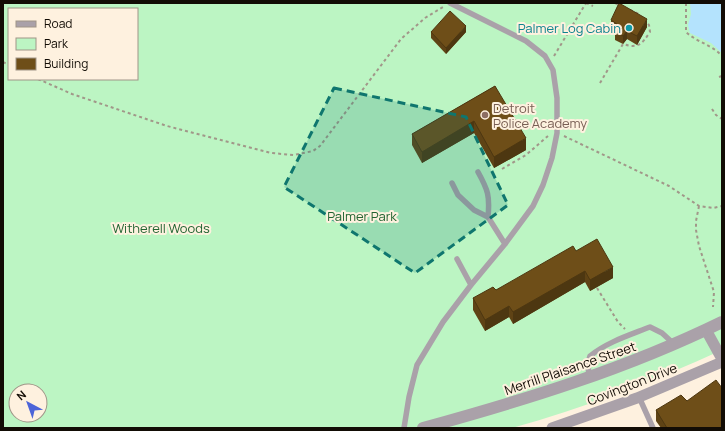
<svg xmlns="http://www.w3.org/2000/svg" width="725" height="431" font-family="Manrope,sans-serif">
<rect width="100%" height="100%" fill="#fef1df"/>
<path fill="#bcf5c3" fill-rule="evenodd" d="M3,3h719v347c-68,31 -138,58 -210,78h-509zM9,9h128v70h-128zM16,391h24v24h-24z"/>
<path fill="#b4e3fd" d="M690,3h32v50l-11,-10 -21,-10 -2,-8 3,-11z"/>
<g fill="none" stroke-linecap="round" stroke-linejoin="round">
<path stroke="#a19789" stroke-width="2" stroke-dasharray="3 3" stroke-linecap="butt" d="M586,3l7,3
M615,3l6,3
M686,3v29c12,11 25,12 36,24
M630,10l9,4
M554,56l32,-53
M3,62l6,3
M719,77l3,-1
M38,79l34,15 95,32 104,27 23,2 19,-4 7,-5 81,-107 24,-21 18,-11
M600,83l23,-39c15,5 19,0 27,-12l-1,-7 -4,-5
M712,109l4,6 6,4
M564,136l105,50 30,20 14,2 9,-2
M502,169l24,-14 22,-19
M699,206l-3,15v9l3,16 15,46 -1,15
M597,288l21,34 7,7"/>
<path stroke="#aaa1a9" stroke-width="5.5" d="M478,172c10,18 12,24 10,45
M452,183l6,12 16,15 14,7 17,27
M457,259l14,26
M589,377l-1,-14 2,-7c17,-14 40,-21 60,-29l12,6 12,11
M639,397l14,31
M404,428l5,-31 8,-32 26,-43 28,-37 34,-41 28,-38 10,-21 9,-27 5,-25v-35l-4,-28 -8,-14 -19,-15 -76,-38"/>
<path stroke="#aaa1a9" stroke-width="11" d="M706,330l16,29
M552,428l85,-30 85,-36"/>
<path stroke="#aaa1a9" stroke-width="12" d="M423,428c102,-28 203,-59 299,-106"/>
</g>
<path fill="#5f4315" d="M611,20l36,7 -10,18 -10,-6 -4,5 -8,-4v-8l-4,-3z
M431,32h35l-20,22 -15,-16z
M495,86l31,64 -32,18 -20,-35 -52,30 -10,-18v-11z
M576,251l37,27 -23,13 -5,-9 -72,42 -4,-7 -24,14 -12,-21v-12l23,-8z
M687,401l35,27h-61l-5,-7v-11z"/>
<path fill="#4d3711" d="M647,19v8l-10,18v-9z
M466,26v6l-20,22v-6z
M627,31v8l-4,5v-8z
M474,121v12l-52,30v-11z
M526,138v12l-32,18v-11z
M613,267v11l-23,13v-11z
M585,271v11l-72,42v-12z
M509,306v11l-24,14v-11z"/>
<path fill="#6e4e18" stroke="#4d3711" d="M619,3l28,16 -10,17 -10,-5 -4,5 -8,-5 3,-6 -7,-5z
M450,11l16,15 -20,22 -15,-16z
M495,86l31,52 -32,19 -20,-36 -52,31 -10,-18z
M597,239l16,28 -23,13 -5,-9 -72,41 -4,-6 -24,14 -12,-22 20,-11 3,3 77,-44 3,5z
M716,380l6,8v40h-7l-1,-1 -1,1h-46l-11,-18 25,-15 6,6z"/>
<path fill="#0f766e" fill-opacity="0.2" stroke="#0f766e" stroke-width="3" stroke-dasharray="8 5" stroke-linejoin="round" d="M334,88l132,29 42,88 -93,68 -131,-86z"/>
<circle fill="#0f9aa8" stroke="#fef1df" stroke-width="1.5" cx="629" cy="28" r="4"/>
<circle fill="#8d6e63" stroke="#fef1df" stroke-width="1.5" cx="485" cy="115" r="4"/>
<g text-anchor="middle" stroke-width="4" stroke-linejoin="round" paint-order="stroke">
<g font-size="13" fill="#0d838f" stroke="#fef1df" text-anchor="end">
<text x="621" y="33">Palmer Log Cabin</text>
</g>
<g font-size="13" fill="#785e54" stroke="#fef1df" text-anchor="start">
<text x="493" y="113">Detroit<tspan x="493" dy="15">Police Academy</tspan></text>
</g>
<g font-size="13" fill="#226431" stroke="#fef1df">
<text x="362" y="221">Palmer Park</text>
<text x="161" y="233">Witherell Woods</text>
</g>
<g font-size="13" fill="#120c05" stroke="#fef1df">
<text transform="translate(570 368) rotate(-19)" y="5">Merrill Plaisance Street</text>
<text transform="translate(632 384) rotate(-21)" y="5">Covington Drive</text>
</g>
</g>
<rect width="725" height="431" fill="none" stroke="#120c05" stroke-width="8"/>
<rect x="8" y="8" width="130" height="72" fill="#fef1df" stroke="#a09588"/>
<rect x="16" y="21" width="20" height="6" fill="#aaa1a9" stroke="#a09588"/>
<text x="44" y="28" font-size="12" fill="#120c05">Road</text>
<rect x="16" y="38" width="20" height="12" fill="#bcf5c3" stroke="#a09588"/>
<text x="44" y="48" font-size="12" fill="#120c05">Park</text>
<rect x="16" y="58" width="20" height="12" fill="#6e4e18" stroke="#a09588"/>
<text x="44" y="68" font-size="12" fill="#120c05">Building</text>
<g transform="translate(28 403) rotate(319)"><circle r="19" fill="#fef1df" stroke="#a09588"/>
<path d="M0-3L7 15L0 10L-7 15Z" fill="#4c64d8"/>
<text y="-6" font-size="11" font-weight="bold" text-anchor="middle" fill="#120c05">N</text>
</g>
</svg>
